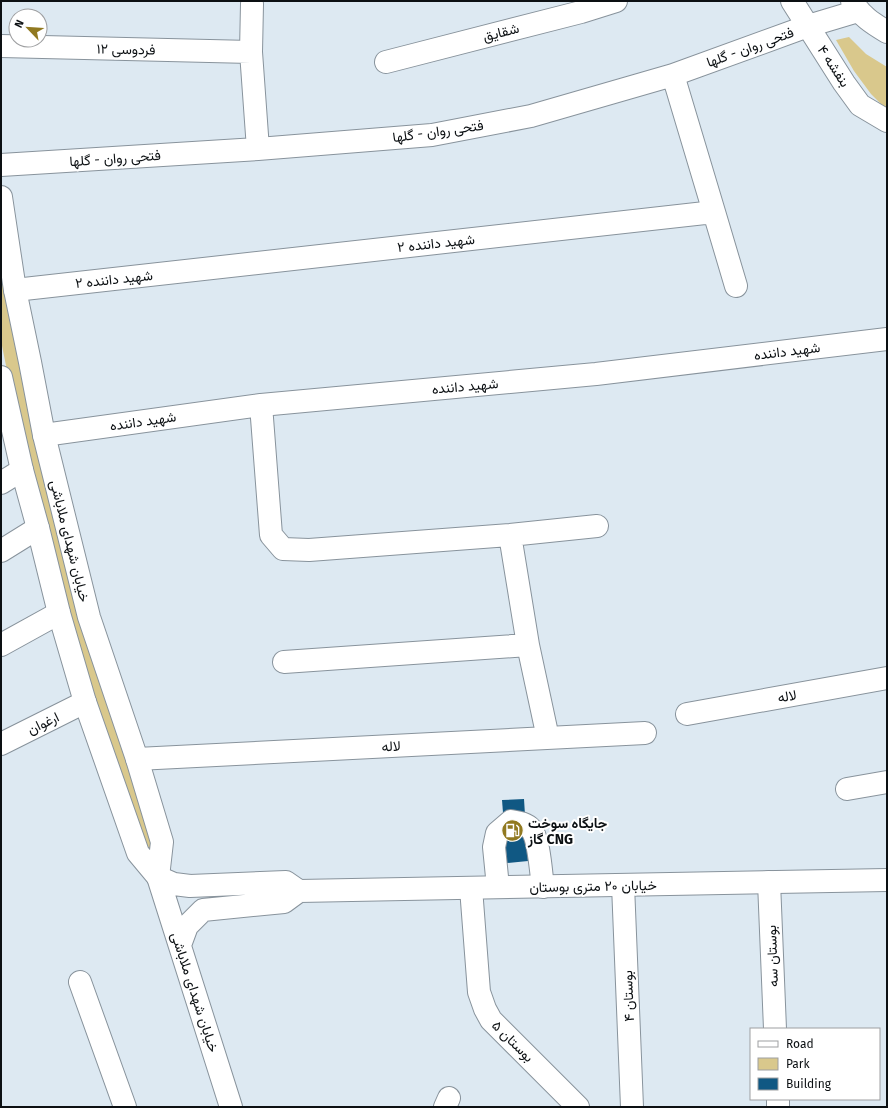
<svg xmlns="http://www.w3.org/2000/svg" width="888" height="1108" font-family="'Fira Sans',Vazirmatn,sans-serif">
<rect width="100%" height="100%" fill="#dde9f2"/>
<path fill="#d9c88c" d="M849,37l17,17 21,13v43l-16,-16 -17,-23 -18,-31z
M1,256l149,566v27l-12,-13 -45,-137 -71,-255 -21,-103z"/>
<path fill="#105883" d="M524,799l4,62 -21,2 -5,-63z"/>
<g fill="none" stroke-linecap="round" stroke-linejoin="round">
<defs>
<path id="minor" d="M792,1l52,82 16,22 27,16
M852,1c9,15 20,22 35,31
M252,4l-1,48 7,97
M1,46l250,6
M386,62l195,-50 35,-11
M1,165l257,-16 174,-14 99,-19 142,-41 135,-49 50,-15
M714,212l22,74
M15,290l699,-78 -41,-137
M261,405l10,130 12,14 26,1 201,-15 87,-9
M44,435l217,-30 335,-31 291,-35
M1,483l21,-13
M1,551l37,-23
M1,645l58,-32
M528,645l20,93
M284,662l244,-17 -18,-110
M687,714l200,-36
M1,744l84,-42
M137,759l508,-26
M847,789l40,-7
M769,882l6,147
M623,885l9,222
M498,887l-4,-40 3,-14 14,-12c6,1 15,2 20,8 8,9 10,44 12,58
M471,888l8,104 6,17 6,11 87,87
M80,982l45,125
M778,1099v8
M445,1107l4,-9"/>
<path id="tertiary" d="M158,877l73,230
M158,877l16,7 16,2 96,-4 13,9
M180,945l7,-19 16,-16 81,-8 15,-11 588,-11"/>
<path id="secondary" d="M1,197l14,93 15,72 14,73 45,182 48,142 25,83 -4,35
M1,377l21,93 16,58 21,85 26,89 53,151 20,24"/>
</defs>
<use href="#minor" stroke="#88939c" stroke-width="24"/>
<use href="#tertiary" stroke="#88939c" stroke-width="24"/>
<use href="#secondary" stroke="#88939c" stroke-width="24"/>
<use href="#minor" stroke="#fff" stroke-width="22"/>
<use href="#tertiary" stroke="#fff" stroke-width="22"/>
<use href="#secondary" stroke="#fff" stroke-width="22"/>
</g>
<defs>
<symbol id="fuel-disc" viewBox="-11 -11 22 22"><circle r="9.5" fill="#917920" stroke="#fff"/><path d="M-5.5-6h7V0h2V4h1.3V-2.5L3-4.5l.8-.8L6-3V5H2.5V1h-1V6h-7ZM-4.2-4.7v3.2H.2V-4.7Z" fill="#fff"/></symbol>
</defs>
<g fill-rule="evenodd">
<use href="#fuel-disc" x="500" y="818" width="25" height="25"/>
</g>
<g text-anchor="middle" stroke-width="4" stroke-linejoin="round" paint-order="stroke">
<g font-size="14" fill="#0c1013" stroke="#fff">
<text transform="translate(501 32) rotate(-14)" y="5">شقایق</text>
<text transform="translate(750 47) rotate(-20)" y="5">فتحی روان - گلها</text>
<text transform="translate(126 49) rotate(1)" y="5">فردوسی ۱۲</text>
<text transform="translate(834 66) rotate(57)" y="5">بنفشه ۴</text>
<text transform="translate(438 131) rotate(-8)" y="5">فتحی روان - گلها</text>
<text transform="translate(115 158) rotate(-4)" y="5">فتحی روان - گلها</text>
<text transform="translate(436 243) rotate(-6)" y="5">شهید داننده ۲</text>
<text transform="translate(114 279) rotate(-6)" y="5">شهید داننده ۲</text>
<text transform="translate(787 351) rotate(-7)" y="5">شهید داننده</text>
<text transform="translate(465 386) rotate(-5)" y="5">شهید داننده</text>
<text transform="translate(143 421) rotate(-8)" y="5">شهید داننده</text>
<text transform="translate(70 541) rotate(76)" y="5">خیابان شهدای ملاباشی</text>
<text transform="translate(787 696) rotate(-10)" y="5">لاله</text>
<text transform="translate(43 723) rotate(-26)" y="5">ارغوان</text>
<text transform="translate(391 746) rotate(-3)" y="5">لاله</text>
<text transform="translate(593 886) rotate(-1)" y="5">خیابان ۲۰ متری بوستان</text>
<text transform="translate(772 956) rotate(-92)" y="5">بوستان سه</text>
<text transform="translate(195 992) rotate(72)" y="5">خیابان شهدای ملاباشی</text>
<text transform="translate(628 996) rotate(-92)" y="5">بوستان ۴</text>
<text transform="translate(513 1041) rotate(45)" y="5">بوستان ۵</text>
</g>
<g font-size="14" font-weight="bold" fill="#0c1013" stroke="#fff" text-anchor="start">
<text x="528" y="828">جایگاه سوخت<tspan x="528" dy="16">گاز CNG</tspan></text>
</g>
</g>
<rect width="888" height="1108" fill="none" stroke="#0c1013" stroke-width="4"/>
<rect x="750" y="1028" width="130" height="72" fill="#ffffff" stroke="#9e9fa1"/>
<rect x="758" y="1041" width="20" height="6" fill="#ffffff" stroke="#9e9fa1"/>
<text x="786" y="1048" font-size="12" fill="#0c1013">Road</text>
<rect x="758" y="1058" width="20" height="12" fill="#d9c88c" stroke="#9e9fa1"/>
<text x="786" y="1068" font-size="12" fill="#0c1013">Park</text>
<rect x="758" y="1078" width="20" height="12" fill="#105883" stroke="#9e9fa1"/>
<text x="786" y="1088" font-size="12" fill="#0c1013">Building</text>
<g transform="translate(28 28) rotate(295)"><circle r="19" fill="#ffffff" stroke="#9e9fa1"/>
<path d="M0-3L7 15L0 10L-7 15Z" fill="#917920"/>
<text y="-6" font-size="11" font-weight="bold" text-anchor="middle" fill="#0c1013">N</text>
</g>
</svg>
